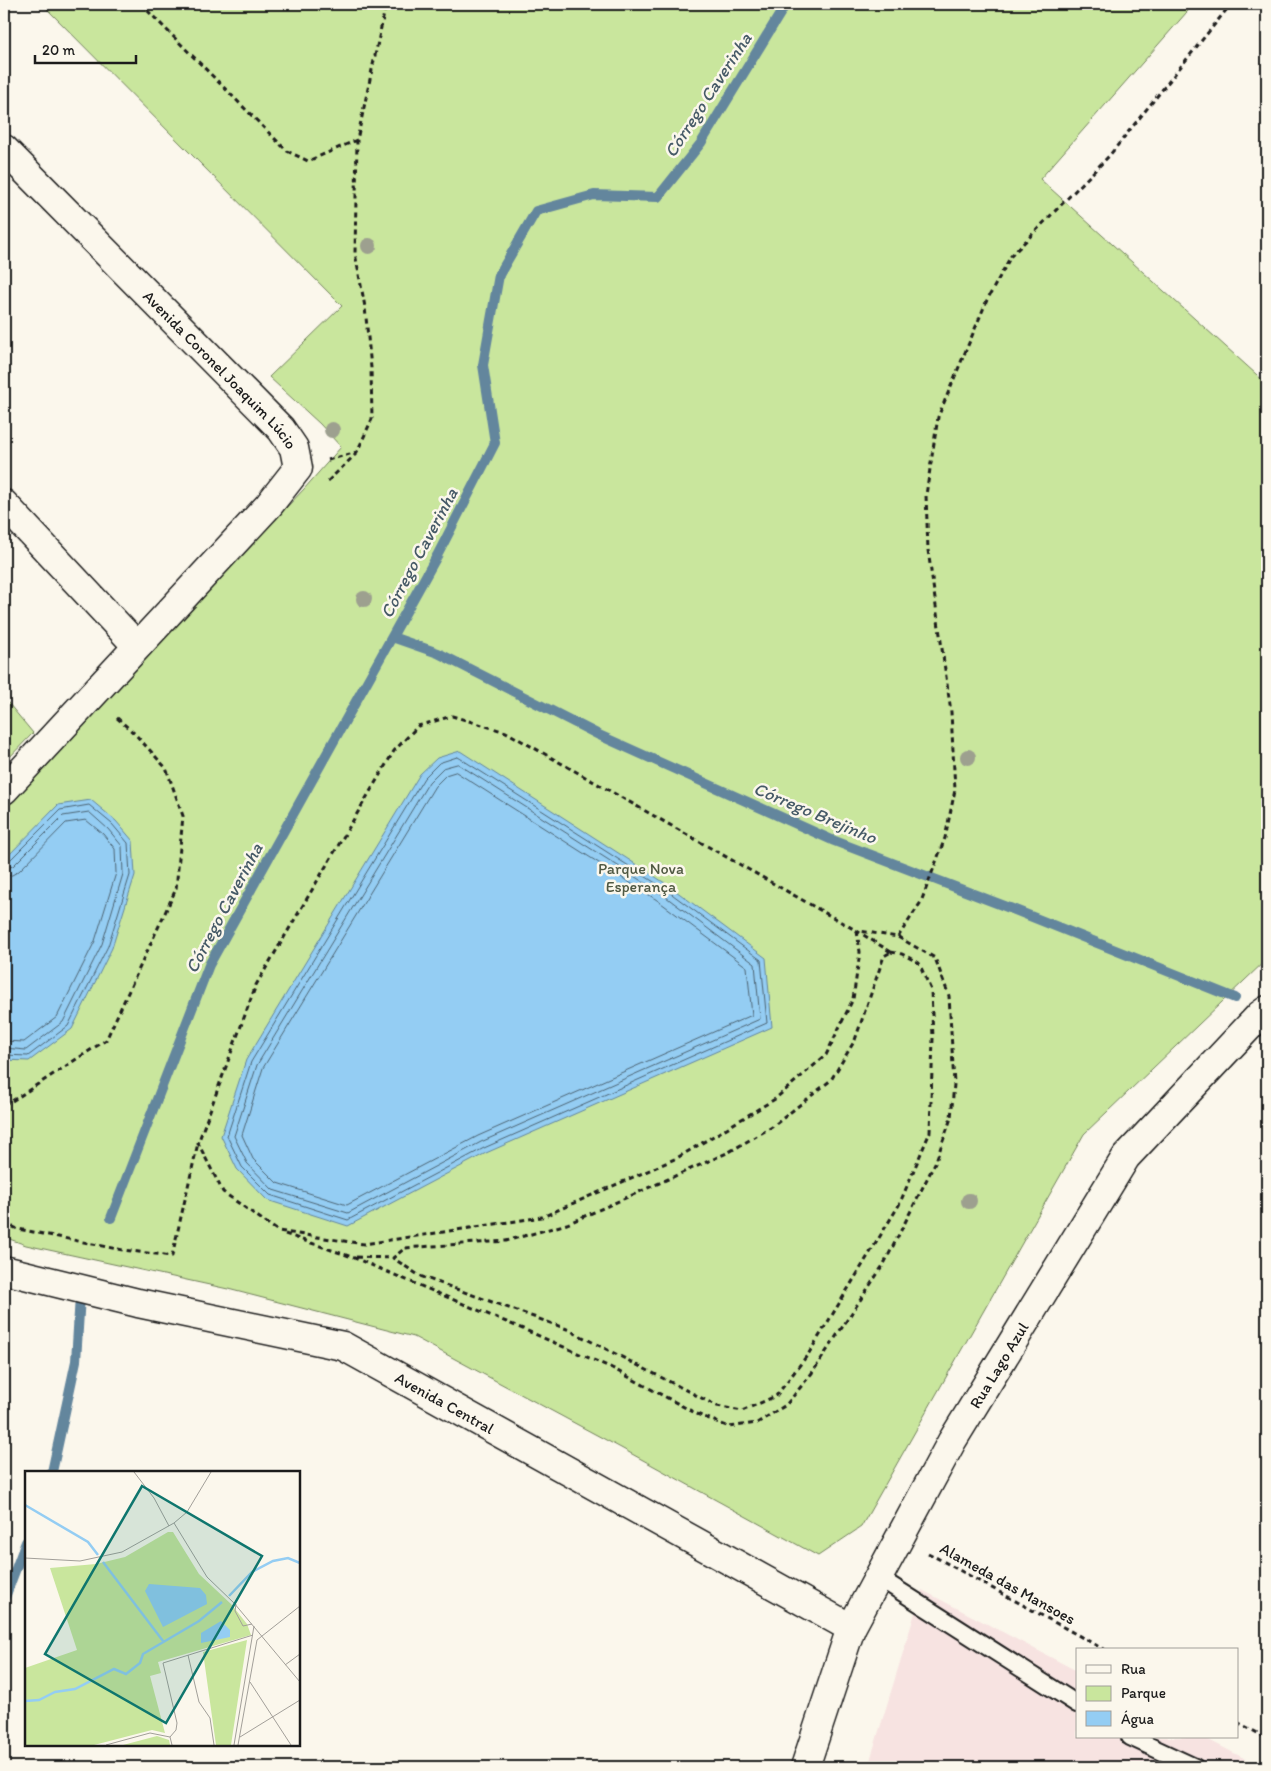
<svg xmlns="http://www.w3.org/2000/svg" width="1271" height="1771" font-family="Itim,sans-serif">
<rect width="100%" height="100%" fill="#fbf7ec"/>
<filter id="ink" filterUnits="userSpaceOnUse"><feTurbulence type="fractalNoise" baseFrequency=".02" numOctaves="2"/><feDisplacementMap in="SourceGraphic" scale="10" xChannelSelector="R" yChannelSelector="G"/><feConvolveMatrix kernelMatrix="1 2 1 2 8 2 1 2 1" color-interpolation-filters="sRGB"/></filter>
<g filter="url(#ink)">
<path fill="#f7e3e1" d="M922,1590l155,81v66h126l58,30h-393z"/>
<path fill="#c9e69d" stroke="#72815c" d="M42,4h1152l-154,175 227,205v575l-183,175 -223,393 -43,29 -197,-108 -207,-111 -186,-48 -202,-44 -22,-8v-431l300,-317 37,-42 -21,-23 -51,-47 73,-71z
M4,698l29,35 -29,30z"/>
<path fill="#94cdf3" stroke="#64869d" d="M460,751l208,134 98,73 6,69 -286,126 -138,73 -81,-26 -30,-31 -16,-33 25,-76 174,-286 17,-16z
M91,800l25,21 17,20 2,34 -23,73 -40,81 -43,32 -25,-1v-200l54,-55z"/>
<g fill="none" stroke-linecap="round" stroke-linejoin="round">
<path stroke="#4c6372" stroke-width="1" d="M458,757l207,132 96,71 6,63 -283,125 -136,72 -78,-25 -28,-28 -15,-31 24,-74 173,-284 15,-15z
M458,764l204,130 93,70 5,55 -279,123 -133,71 -75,-23 -26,-27 -13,-27 23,-71 172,-283 14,-14z
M456,772l201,128 90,67 5,48 -274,121 -131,69 -70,-22 -24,-24 -11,-24 21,-67 172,-282 11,-11z
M4,863l5,-2 51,-51 29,-5 23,19 16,19 2,32 -22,71 -40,80 -40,30 -24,-1
M4,869l9,-3 50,-50 26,-4 19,17 14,17 1,28 -21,70 -39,78 -37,28 -22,-2
M4,877l8,-2 7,-4 47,-48 20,-3 17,14 12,15 1,24 -21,68 -38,76 -33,25 -20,-1"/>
<path stroke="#64869d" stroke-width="10" d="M392,637l46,16 161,82 233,105 183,70 220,88
M111,1218l98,-253 228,-409 58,-113 -12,-78 16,-90 37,-64 58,-16 64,2 43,-54 85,-139
M52,1472l24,-111 4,-65
M4,1600l22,-58"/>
<defs>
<path id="lane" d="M878,1577l199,127
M1130,1737l65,30"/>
<g id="street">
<path id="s1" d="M4,149l277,280 13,19 4,20 -29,37 -265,285"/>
<path d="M4,504l133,142"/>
</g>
<g id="secondary">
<path id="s2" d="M4,1270l134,33 205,43 508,282"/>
<path id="s3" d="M805,1767l46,-139 101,-187 174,-284 134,-142 7,-5"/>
</g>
</defs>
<use href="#lane" stroke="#1c1c1c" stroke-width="20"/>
<use href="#street" stroke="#1c1c1c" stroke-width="31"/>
<use href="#secondary" stroke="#1c1c1c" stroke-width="31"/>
<path stroke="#1c1c1c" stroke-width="3" stroke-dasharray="5 4" stroke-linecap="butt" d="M141,4l146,147 21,10 49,-21
M328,460l29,-8 15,-33 -1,-51 -6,-61 -10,-54 2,-113 29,-136
M328,481l28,-27
M857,931l3,21 -7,47 -27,56 -51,44 -98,59 -135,59 -178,27 -86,-13 -55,-39 -25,-49 58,-158 138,-234 24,-25 34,-10 54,16 351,199 34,21
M898,937l23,-35 24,-64 10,-48 -4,-78 -23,-162 -2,-55 12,-78 49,-117 24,-44 98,-100 122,-152
M891,952l11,2 17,9 12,27 2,48 -3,94 -31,73 -90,148 -33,43 -34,15 -25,-5 -150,-77 -147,-53 -27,-18 12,-10 101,-7 61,-17 162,-72 43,-25 59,-47 24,-40 29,-84z
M4,1101l5,2 97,-63 70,-151 7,-73 -17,-48 -31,-34 -20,-18
M4,1223l14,6 105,21 49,6 26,-113
M285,1234l67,23 171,72 89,39 85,46 32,13 28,-4 29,-18 26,-32 72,-109 52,-103 15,-43 3,-34 -5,-88 -14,-38 -37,-21 -38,-6
M356,1257l37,1
M928,1553l177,97
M1237,1722l30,16"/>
<use href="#lane" stroke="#fbf7ec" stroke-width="16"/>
<use href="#street" stroke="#fbf7ec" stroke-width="28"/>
<use href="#secondary" stroke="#fbf7ec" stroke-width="28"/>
</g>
<g fill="#9da08f">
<circle cx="369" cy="246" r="8"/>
<circle cx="332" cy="430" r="8"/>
<circle cx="364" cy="599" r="8"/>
<circle cx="968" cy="757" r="8"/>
<circle cx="969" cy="1201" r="8"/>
</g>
</g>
<g text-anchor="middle" stroke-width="5" stroke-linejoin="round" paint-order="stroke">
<g font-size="16" fill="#1c1c1c" stroke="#fbf7ec">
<text dy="6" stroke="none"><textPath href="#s1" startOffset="309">Avenida Coronel Joaquim Lúcio</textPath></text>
<text dy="6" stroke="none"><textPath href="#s3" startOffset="448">Rua Lago Azul</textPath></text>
<text dy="6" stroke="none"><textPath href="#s2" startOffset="464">Avenida Central</textPath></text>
<text transform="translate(1008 1583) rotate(29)" y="6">Alameda das Mansoes</text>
</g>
<g font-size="16" fill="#505943" stroke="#fbf7ec">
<text x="641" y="874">Parque Nova<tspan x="641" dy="18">Esperança</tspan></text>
</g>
<g font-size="18" font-style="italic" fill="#465a67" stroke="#fbf7ec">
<text transform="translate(708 95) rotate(-57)" y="6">Córrego Caverinha</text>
<text transform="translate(419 553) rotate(-62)" y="6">Córrego Caverinha</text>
<text transform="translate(815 813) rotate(23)" y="6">Córrego Brejinho</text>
<text transform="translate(224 908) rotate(-62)" y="6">Córrego Caverinha</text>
</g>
</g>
<g transform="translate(25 1471)">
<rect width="275" height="275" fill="#fbf7ec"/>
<path d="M143,61h5l26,42 32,30 16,20 4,11 -93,27 3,11 -11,3 15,57 -13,-3 -58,15h-69v-77l52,-18 -27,-82 46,-4 29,-7zM222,169l-16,105h-15l-13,-93zM132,265l12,4 1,5h-47z" fill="#c9e69d"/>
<path d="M124,113l51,4 6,7 1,9 -44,23 -18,-36zM196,150l9,9v7l-29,6v-10z" fill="#94cdf3"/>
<path fill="none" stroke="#94cdf3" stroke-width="2.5" d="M0,34l63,37 10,13M78,91l60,79M204,125l23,-24 21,-11 15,-3 12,5M0,230l14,-1 16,-8 20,-3 39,-20 12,5 14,-11 3,-9 56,-33 23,-19"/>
<path fill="none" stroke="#a29f99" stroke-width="1" d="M109,1l20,26 15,28M149,52l33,54 27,26 66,79M0,87l55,3 42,-9 52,-29 13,-11 24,-40M211,133l-1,7 8,15 9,-2M163,184l11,47 11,16 4,27M260,194l15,-11M225,211l41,63M215,266l60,-37M81,274l44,-12 20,4M147,274l-2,-8 6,-7 1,-7 -14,-60 90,-28M209,274l20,-119M213,274l19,-105 43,-34"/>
<path fill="#0f766e" fill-opacity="0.15" stroke="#0f766e" stroke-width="2.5" d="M117,15l120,70 -96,167 -121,-69z"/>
<rect width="275" height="275" fill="none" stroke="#1c1c1c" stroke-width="2.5"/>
</g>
<rect width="1271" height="1771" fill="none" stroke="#fbf7ec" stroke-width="20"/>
<rect x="10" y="10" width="1251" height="1751" fill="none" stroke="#1c1c1c" stroke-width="2" filter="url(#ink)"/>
<rect x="1076" y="1648" width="162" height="90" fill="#fbf7ec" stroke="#a29f99"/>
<rect x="1086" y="1665" width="25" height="8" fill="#fbf7ec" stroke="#a29f99"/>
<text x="1121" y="1674" font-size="15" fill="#1c1c1c">Rua</text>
<rect x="1086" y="1686" width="25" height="15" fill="#c9e69d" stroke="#a29f99"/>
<text x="1121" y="1698" font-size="15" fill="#1c1c1c">Parque</text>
<rect x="1086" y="1711" width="25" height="15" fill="#94cdf3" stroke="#a29f99"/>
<text x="1121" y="1724" font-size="15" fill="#1c1c1c">Água</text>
<path d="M35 55v8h101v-8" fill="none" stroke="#1c1c1c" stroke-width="2.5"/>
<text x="42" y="55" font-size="15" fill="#1c1c1c" stroke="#fbf7ec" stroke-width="4" paint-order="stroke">20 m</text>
</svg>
